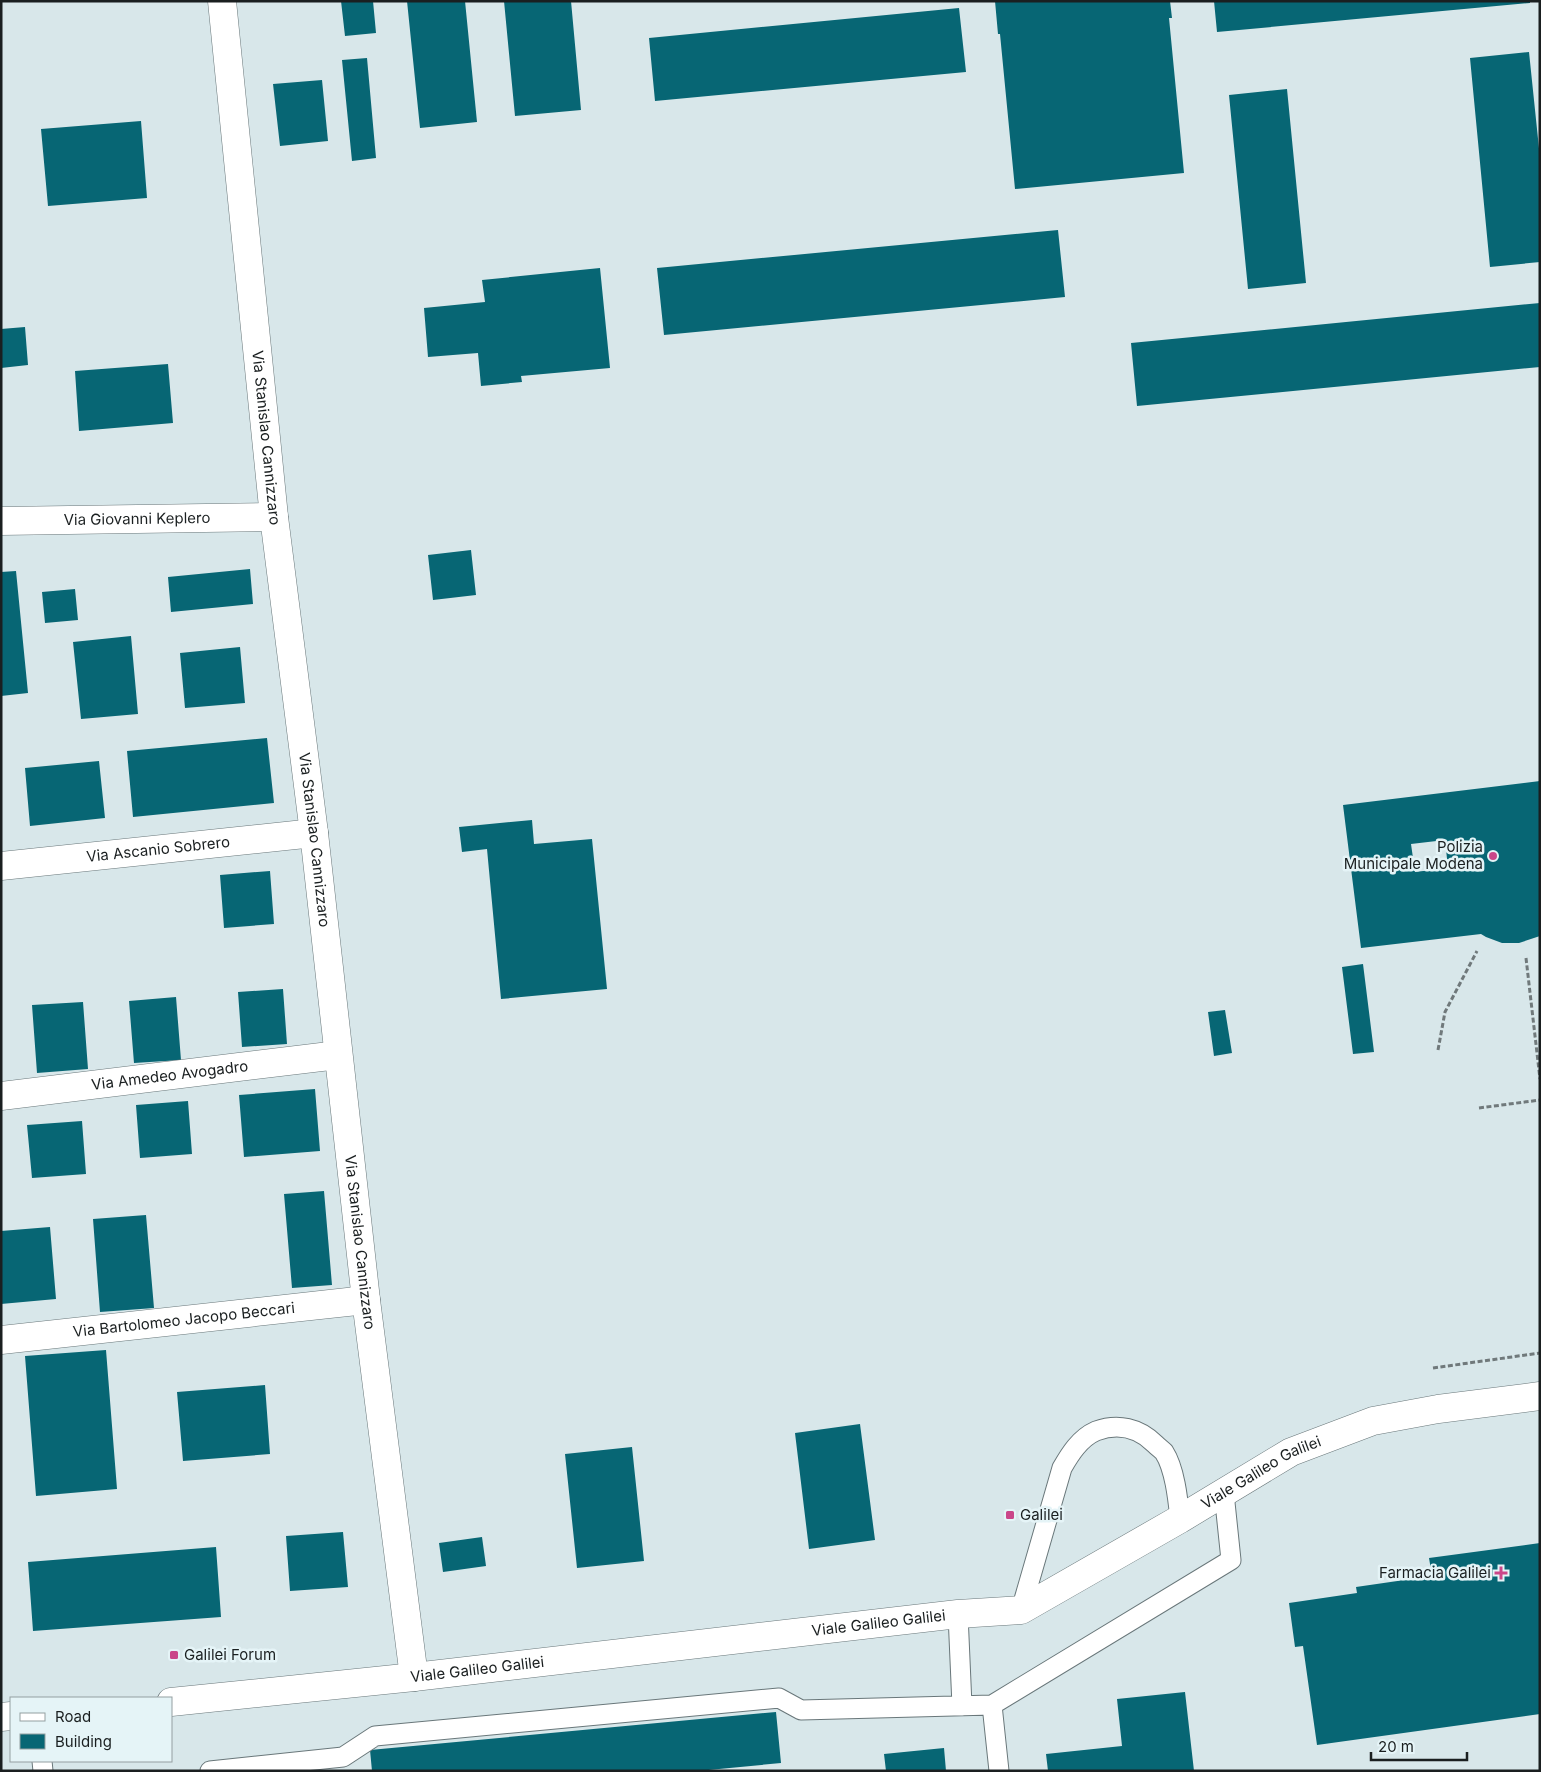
<svg xmlns="http://www.w3.org/2000/svg" width="1541" height="1772" font-family="Inter,sans-serif">
<rect width="100%" height="100%" fill="#d8e7ea"/>
<path fill="#076674" fill-rule="evenodd" d="M341,1h32l3,32 -31,3z
M407,1h58l12,121 -57,6z
M504,1h67l10,109 -66,6z
M995,1h175l2,17h-3l15,155 -169,16 -15,-155h-2z
M1214,1h316v2l-313,29z
M959,8l7,64 -311,29 -6,-63z
M1529,52l11,106v104l-50,5 -20,-209z
M367,58l9,100 -24,3 -10,-101z
M322,80l6,61 -48,5 -7,-62z
M1287,89l19,194 -58,6 -19,-194z
M141,121l6,77 -99,8 -7,-77z
M1058,230l7,67 -401,38 -7,-67z
M600,268l10,100 -89,8 1,6 -41,4 -3,-33 -50,4 -4,-49 61,-6 -3,-22z
M1540,303v64l-403,39 -6,-63z
M25,327l3,38 -27,3v-39z
M168,364l5,59 -94,8 -4,-60z
M471,550l5,45 -43,5 -5,-45z
M250,569l3,35 -82,8 -3,-35z
M16,571l12,122 -27,3v-124z
M75,589l3,31 -33,3 -3,-31z
M131,636l7,78 -57,5 -8,-77z
M240,647l5,56 -60,5 -5,-55z
M267,738l7,65 -141,14 -6,-66z
M99,761l6,57 -75,8 -5,-58z
M1540,781v155l-21,7h-17l-16,-6 -5,-3 -120,14 -18,-143zM1445,840l3,28 -33,4 -4,-28z
M532,820l2,24 58,-5 15,150 -106,10 -14,-150 -25,3 -3,-25z
M270,871l4,53 -50,4 -4,-53z
M1363,964l11,88 -21,2 -11,-87z
M283,989l4,55 -45,3 -4,-55z
M176,997l5,63 -47,3 -5,-62z
M83,1002l5,67 -51,4 -5,-68z
M1225,1010l7,43 -18,3 -6,-44z
M315,1089l5,62 -76,6 -5,-62z
M188,1101l4,53 -52,4 -4,-53z
M82,1121l4,53 -54,4 -5,-53z
M324,1191l8,94 -40,3 -8,-94z
M146,1215l8,93 -54,4 -7,-93z
M50,1227l6,72 -55,5v-73z
M106,1350l11,139 -81,7 -11,-140z
M265,1385l5,69 -87,7 -6,-69z
M860,1424l15,116 -66,9 -14,-116z
M632,1447l12,114 -67,7 -12,-114z
M343,1532l5,55 -58,4 -4,-55z
M482,1537l4,29 -43,6 -4,-29z
M1540,1543v171l-223,31 -14,-99 -8,1 -6,-44 68,-10 -1,-6 76,-11 -3,-18z
M216,1547l5,70 -188,14 -5,-69z
M1185,1692l9,79h-146l-2,-17 76,-8 -5,-47z
M776,1712l5,51 -83,8h-326l-2,-21z
M944,1748l2,23h-60l-2,-17z"/>
<g fill="none" stroke-linecap="round" stroke-linejoin="round">
<defs>
<path id="lane" d="M1021,1610l41,-142c8,-14 18,-30 34,-37 22,-8 43,-3 59,13 3,3 7,6 9,8 11,17 14,48 16,67
M958,1614l4,92
M992,1705l7,66
M42,1761l1,10
M210,1771l133,-14 32,-21 404,-38 22,12 191,-5 239,-145 -7,-67"/>
<g id="street">
<path id="s1" d="M222,1l52,516 40,316 52,467 48,377"/>
<path id="s2" d="M1,521l273,-4"/>
<path id="s3" d="M1,866l313,-33"/>
<path id="s4" d="M1,1096l337,-41"/>
<path id="s5" d="M1,1340l365,-40"/>
<path id="s6" d="M171,1702l243,-25 544,-63 63,-4 159,-91 111,-67 82,-31 65,-12 102,-13"/>
<path d="M1,1717l10,-1"/>
</g>
</defs>
<use href="#lane" stroke="#69777a" stroke-width="21"/>
<use href="#street" stroke="#69777a" stroke-width="29"/>
<path stroke="#70797b" stroke-width="3" stroke-dasharray="5 2.5" stroke-linecap="butt" d="M1526,958l14,121
M1438,1050l7,-38 32,-61
M1479,1108l61,-8
M1433,1368l107,-15"/>
<use href="#lane" stroke="#fff" stroke-width="19"/>
<use href="#street" stroke="#fff" stroke-width="28"/>
</g>
<g fill="#ca4689" stroke="#e5f4f7" stroke-width="2">
<circle cx="1493" cy="856" r="5"/>
<rect x="1005" y="1510" width="10" height="10" rx="2.5"/>
<path d="M1498.5 1565.5h5v5h5v5h-5v5h-5v-5h-5v-5h5z"/>
<rect x="169" y="1650" width="10" height="10" rx="2.5"/>
</g>
<g text-anchor="middle" stroke-width="5" stroke-linejoin="round" paint-order="stroke">
<g font-size="15" fill="#1a1f20" stroke="#e5f4f7">
<text dy="5" stroke="none"><textPath href="#s1" startOffset="439">Via Stanislao Cannizzaro</textPath></text>
<text dy="5" stroke="none"><textPath href="#s2" startOffset="136">Via Giovanni Keplero</textPath></text>
<text dy="5" stroke="none"><textPath href="#s1" startOffset="844">Via Stanislao Cannizzaro</textPath></text>
<text dy="5" stroke="none"><textPath href="#s3" startOffset="158">Via Ascanio Sobrero</textPath></text>
<text dy="5" stroke="none"><textPath href="#s4" startOffset="170">Via Amedeo Avogadro</textPath></text>
<text dy="5" stroke="none"><textPath href="#s1" startOffset="1249">Via Stanislao Cannizzaro</textPath></text>
<text dy="5" stroke="none"><textPath href="#s5" startOffset="184">Via Bartolomeo Jacopo Beccari</textPath></text>
<text dy="5" stroke="none"><textPath href="#s6" startOffset="1132">Viale Galileo Galilei</textPath></text>
<text dy="5" stroke="none"><textPath href="#s6" startOffset="712">Viale Galileo Galilei</textPath></text>
<text dy="5" stroke="none"><textPath href="#s6" startOffset="308">Viale Galileo Galilei</textPath></text>
</g>
<g font-size="15" fill="#1a1f20" stroke="#e5f4f7" text-anchor="end">
<text x="1483" y="852">Polizia<tspan x="1483" dy="17">Municipale Modena</tspan></text>
<text x="1020" y="1520" text-anchor="start">Galilei</text>
<text x="1491" y="1578">Farmacia Galilei</text>
<text x="184" y="1660" text-anchor="start">Galilei Forum</text>
</g>
</g>
<rect width="1541" height="1772" fill="none" stroke="#1a1f20" stroke-width="5"/>
<rect x="10" y="1697" width="162" height="65" fill="#e5f4f7" stroke="#949fa1"/>
<rect x="20" y="1713" width="25" height="8" fill="#ffffff" stroke="#949fa1"/>
<text x="55" y="1722" font-size="15" fill="#1a1f20">Road</text>
<rect x="20" y="1734" width="25" height="15" fill="#076674" stroke="#949fa1"/>
<text x="55" y="1747" font-size="15" fill="#1a1f20">Building</text>
<path d="M1371 1752v8h96v-8" fill="none" stroke="#1a1f20" stroke-width="2.5"/>
<text x="1378" y="1752" font-size="15" fill="#1a1f20" stroke="#e5f4f7" stroke-width="4" paint-order="stroke">20 m</text>
</svg>
